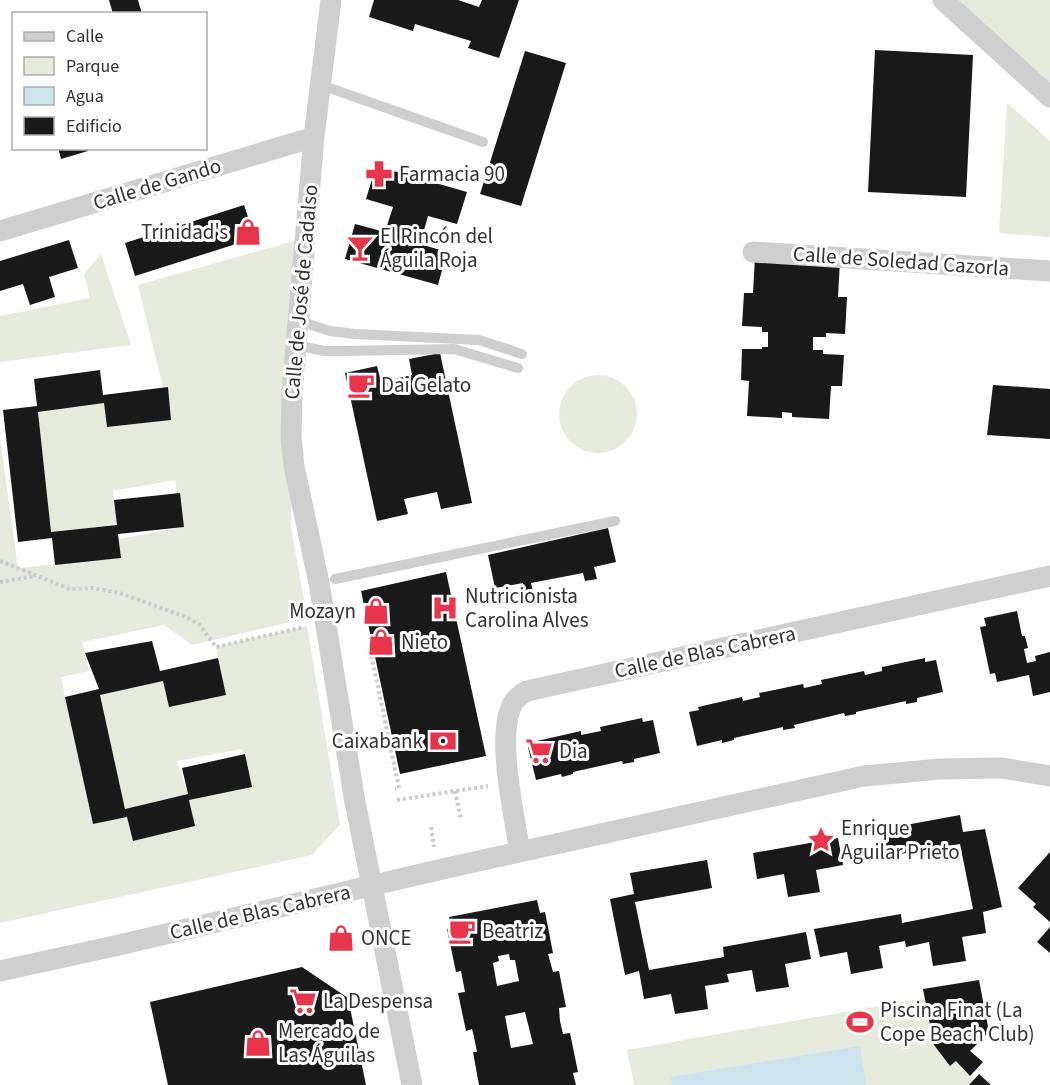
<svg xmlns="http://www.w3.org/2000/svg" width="1050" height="1085" font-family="'Source Sans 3',sans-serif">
<rect width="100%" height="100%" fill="#fff"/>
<path fill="#e6ebdd" d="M955,0h95v86z
M1007,103l43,38v96l-51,-4z
M297,240l-6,287 16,91 -115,27 -28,-20 -82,17 7,29 -28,6 32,147 34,-7 6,24 62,-15 -6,-26 59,-12 -6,-39 -65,12 11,33 -63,15 -25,-114 63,-14 6,26 57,-12 -10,-48 91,-21 33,199 -28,30 -312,68v-485l18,130 102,-10 -1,-19 64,-12 -8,-47 -62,11 4,34 -66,7 -13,-120 66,-9 3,24 64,-7 -33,-135z
M101,254l30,91 -131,17v-46l90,-18 -6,-24z
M559 414a39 39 0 1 1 78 0a39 39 0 1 1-78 0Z
M925,998l9,47 17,20 5,-4 18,18 -5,6h-335l-7,-35z"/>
<path fill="#cde3ee" d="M860,1046l6,39h-194l-1,-8z"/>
<path fill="#191919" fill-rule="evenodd" d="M109,0h29l4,14h-29z
M374,0h84l21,7 3,-7h37l-20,58 -31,-10 3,-7 -56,-17 -2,7 -44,-14z
M875,50l98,5 -7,142 -98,-5z
M525,51l41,12 -45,143 -41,-12z
M58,148h29l1,3 -27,8z
M376,166l91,26 -10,32 -29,-8 -8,28 27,8 -9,33 -93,-26 10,-35 30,8 8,-25 -27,-8z
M244,205l11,33 -120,38 -10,-33z
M69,240l9,28 -29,9 6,20 -25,8 -7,-21 -23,7v-30z
M755,257l85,4 -2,36h9l-2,37 -19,-1v4h-13v13h10v4l21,1 -2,31h-11l-2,33 -37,-2v-4l-10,-1v6l-35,-2 2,-35 -8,-1 1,-31h20v-2h6v-15h-6v-5l-20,-1 2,-33h9z
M440,353l32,150 -31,6 -4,-17 -33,7 4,15 -31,7 -32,-148 32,-7 4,16 31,-7 -3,-16z
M100,370l3,25 65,-8 3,33 -64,7 -3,-24 -66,9 13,120 66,-7 -3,-25 66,-7 4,34 -66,7 3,24 -66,7 -3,-27 -34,4 -15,-132 34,-4 -3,-27z
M993,385l57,4v50l-63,-4z
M608,528l8,34 -22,5 3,12 -12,2 -2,-8 -52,10 2,9 -8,2 -2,-11 -28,5 -7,-33z
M446,572l40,184 -86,18 -39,-183z
M1017,611l5,25h3l3,12 -4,1 3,14 9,-2 -1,-5 15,-4v40l-17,4 -4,-21 -32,7 -2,-9 -5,1 -10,-47 6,-1 -2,-8z
M152,641l8,30 58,-13 8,37 -57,12 -6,-26 -63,14 25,114 63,-15 -6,-26 63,-14 7,33 -63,13 6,26 -62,15 -6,-24 -34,7 -28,-127 34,-8 -14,-36z
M925,658v4l11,-2 7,32 -26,6v4l-11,2v-3l-50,11v2l-11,2 -1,-3 -50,12 1,3 -12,2v-3l-49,11v2l-12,3v-3l-25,6 -8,-34 10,-2 -1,-3 44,-10 1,4 17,-4 -1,-4 44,-9 1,4 18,-4 -1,-4 43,-9 1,4 17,-4v-4z
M642,718l1,4 10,-2 7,33 -26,6v3l-11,2 -1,-3 -49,11v2l-11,3 -1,-3 -25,6 -8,-33 10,-3 -1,-3 44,-10v4l20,-4 -1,-4z
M960,815l3,17 22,-3 17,78 -19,5 3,21 -24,4 4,24 -33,5 -4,-24 -23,5 -1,-6 -26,5 4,22 -32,6 -4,-22 -27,5 -6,-28 87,-15 1,9 71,-14 -13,-65 -72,12 -4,-27z
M838,838l5,27 -27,5 4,22 -32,5 -4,-23 -27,5 -4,-26z
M1050,852v70l-17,-15 3,-3 -18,-16z
M707,860l5,28 -77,14 14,68 75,-13 -1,-10 83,-15 5,27 -26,5 4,23 -33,5 -4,-22 -25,4 2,8 -24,4 3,23 -33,5 -4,-20 -27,5 -5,-28 -14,4 -15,-76 24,-5 -4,-21z
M537,900l3,13 5,-1 8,41 -5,1 5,18 6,-1 7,36 -7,1 1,13 3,13 7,-1 8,39 -5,1 3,12h-97l-6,-33h4l-3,-15 -2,-8 -6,2 -8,-38 7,-1 -4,-21 -5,1 -9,-43 4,-1 -2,-11zM509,954l1,6h5l4,21 -22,5 -4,-23 6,-2 -1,-5zM525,1012l8,32 -22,4 -6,-32z
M1050,927v26l-13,-11z
M339,932l7,4 -4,7 -7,-4z
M302,967l46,31 18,87h-198l-18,-83z
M979,980l10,52 -19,19 13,11 -13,14 -14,-15 -6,5 -16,-21 -11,-56z
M979,1074l12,11h-22z"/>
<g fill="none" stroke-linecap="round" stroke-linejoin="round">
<path stroke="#ccc" stroke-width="4" stroke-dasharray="3 3" stroke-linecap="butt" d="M0,561l70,28 23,-1 27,5 66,24 13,7 17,23 88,-20
M0,582l35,-6
M367,655l4,-1 28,134 -4,1
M455,791l6,28
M397,800l91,-14
M431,827l3,20"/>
<path stroke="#cfcfcf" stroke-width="10" d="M321,85l162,57
M299,321l31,10 25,3 124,6 43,14
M296,345l28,6h19l111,-2 64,19
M335,579l280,-58"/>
<path stroke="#cfcfcf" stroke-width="21" d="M331,0l-17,137 -22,256 -1,44 3,29 25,117 36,219 57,283
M943,0l107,97
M0,231l314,-94
M753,252l297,19
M520,852c-5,-33 -27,-127 -4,-153 3,-3 7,-6 11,-8l523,-115
M0,971l119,-26 319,-75 426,-94 76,-7 62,-1 48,8"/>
</g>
<defs>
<symbol id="pharmacy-bare" viewBox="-9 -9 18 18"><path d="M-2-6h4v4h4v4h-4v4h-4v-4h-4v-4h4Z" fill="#e8354c" stroke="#fff" stroke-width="2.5" paint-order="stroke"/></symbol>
<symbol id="shop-bare" viewBox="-9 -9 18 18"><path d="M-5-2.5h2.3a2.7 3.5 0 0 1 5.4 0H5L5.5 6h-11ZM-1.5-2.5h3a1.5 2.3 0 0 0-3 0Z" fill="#e8354c" stroke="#fff" stroke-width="2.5" paint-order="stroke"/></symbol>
<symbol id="bar-bare" viewBox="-9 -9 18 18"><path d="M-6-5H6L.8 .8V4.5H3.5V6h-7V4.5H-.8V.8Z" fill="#e8354c" stroke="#fff" stroke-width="2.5" paint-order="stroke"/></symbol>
<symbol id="cafe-bare" viewBox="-9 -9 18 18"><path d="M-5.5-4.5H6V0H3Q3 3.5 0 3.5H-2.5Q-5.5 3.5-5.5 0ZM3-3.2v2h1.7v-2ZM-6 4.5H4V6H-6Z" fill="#e8354c" stroke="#fff" stroke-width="2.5" paint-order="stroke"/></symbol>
<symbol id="hospital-bare" viewBox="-9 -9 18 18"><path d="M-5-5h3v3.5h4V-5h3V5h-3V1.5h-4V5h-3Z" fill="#e8354c" stroke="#fff" stroke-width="2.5" paint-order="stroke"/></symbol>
<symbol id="bank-bare" viewBox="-9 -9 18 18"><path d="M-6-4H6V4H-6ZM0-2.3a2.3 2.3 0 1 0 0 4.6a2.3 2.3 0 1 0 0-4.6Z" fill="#e8354c" stroke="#fff" stroke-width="2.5" paint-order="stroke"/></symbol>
<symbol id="supermarket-bare" viewBox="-9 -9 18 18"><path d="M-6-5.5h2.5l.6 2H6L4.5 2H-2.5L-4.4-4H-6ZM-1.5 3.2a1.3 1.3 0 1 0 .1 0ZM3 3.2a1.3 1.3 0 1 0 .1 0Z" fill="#e8354c" stroke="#fff" stroke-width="2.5" paint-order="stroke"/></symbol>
<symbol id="sight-bare" viewBox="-9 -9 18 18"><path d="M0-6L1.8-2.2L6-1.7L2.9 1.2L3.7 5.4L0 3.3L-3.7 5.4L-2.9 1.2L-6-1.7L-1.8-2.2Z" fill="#e8354c" stroke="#fff" stroke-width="2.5" paint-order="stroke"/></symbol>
<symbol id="stadium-bare" viewBox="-9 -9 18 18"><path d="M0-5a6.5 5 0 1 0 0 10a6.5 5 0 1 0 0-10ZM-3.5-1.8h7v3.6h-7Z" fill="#e8354c" stroke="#fff" stroke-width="2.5" paint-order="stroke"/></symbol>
</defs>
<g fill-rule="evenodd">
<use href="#pharmacy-bare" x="360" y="155" width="38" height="38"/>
<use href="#shop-bare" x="229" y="213" width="38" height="38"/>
<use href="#bar-bare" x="341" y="229" width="38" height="38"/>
<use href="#cafe-bare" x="342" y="366" width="38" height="38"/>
<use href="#hospital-bare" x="426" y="589" width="38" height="38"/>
<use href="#shop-bare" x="357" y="592" width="38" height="38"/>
<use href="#shop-bare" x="362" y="623" width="38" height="38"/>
<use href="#bank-bare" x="424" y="722" width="38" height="38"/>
<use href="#supermarket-bare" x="520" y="732" width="38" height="38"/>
<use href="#sight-bare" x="802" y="821" width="38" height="38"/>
<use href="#cafe-bare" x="443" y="912" width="38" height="38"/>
<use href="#shop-bare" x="322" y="919" width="38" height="38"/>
<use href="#supermarket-bare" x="284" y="982" width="38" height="38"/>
<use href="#stadium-bare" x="841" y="1003" width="38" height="38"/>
<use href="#shop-bare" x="239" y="1024" width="38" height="38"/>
</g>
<g text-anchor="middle" stroke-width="6" stroke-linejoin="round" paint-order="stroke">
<g font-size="21" fill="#323232" stroke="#fff" text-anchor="start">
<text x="399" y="181">Farmacia 90</text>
<text x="228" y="239" text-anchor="end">Trinidad's</text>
<text x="380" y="243">El Rincón del<tspan x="380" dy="24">Águila Roja</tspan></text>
<text x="381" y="392">Dai Gelato</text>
<text x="465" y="603">Nutricionista<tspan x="465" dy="24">Carolina Alves</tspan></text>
<text x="356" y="618" text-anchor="end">Mozayn</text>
<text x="401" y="649">Nieto</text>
<text x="423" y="748" text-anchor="end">Caixabank</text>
<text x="559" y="758">Dia</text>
<text x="841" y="835">Enrique<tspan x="841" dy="24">Aguilar Prieto</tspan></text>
<text x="482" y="938">Beatriz</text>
<text x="361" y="945">ONCE</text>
<text x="323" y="1008">La Despensa</text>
<text x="880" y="1017">Piscina Finat (La<tspan x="880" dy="24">Cope Beach Club)</tspan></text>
<text x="278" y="1038">Mercado de<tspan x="278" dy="24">Las Águilas</tspan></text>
</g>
<g font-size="21" fill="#323232" stroke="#fff">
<text transform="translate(157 184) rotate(-17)" y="7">Calle de Gando</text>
<text transform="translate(901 261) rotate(4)" y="7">Calle de Soledad Cazorla</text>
<text transform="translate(301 292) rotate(-85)" y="7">Calle de José de Cadalso</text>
<text transform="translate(705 652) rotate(-12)" y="7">Calle de Blas Cabrera</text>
<text transform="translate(260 912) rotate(-13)" y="7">Calle de Blas Cabrera</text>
</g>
</g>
<rect x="12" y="12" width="195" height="138" fill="#ffffff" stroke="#adadad" stroke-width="1.5"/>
<rect x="24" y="32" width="30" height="9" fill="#cfcfcf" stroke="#adadad" stroke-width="1.5"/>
<text x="66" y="42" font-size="18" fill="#323232">Calle</text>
<rect x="24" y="57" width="30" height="18" fill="#e6ebdd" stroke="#adadad" stroke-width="1.5"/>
<text x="66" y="72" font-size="18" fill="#323232">Parque</text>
<rect x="24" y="87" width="30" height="18" fill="#cde3ee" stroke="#adadad" stroke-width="1.5"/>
<text x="66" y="102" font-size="18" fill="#323232">Agua</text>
<rect x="24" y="117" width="30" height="18" fill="#191919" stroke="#adadad" stroke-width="1.5"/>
<text x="66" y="132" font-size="18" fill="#323232">Edificio</text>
</svg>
